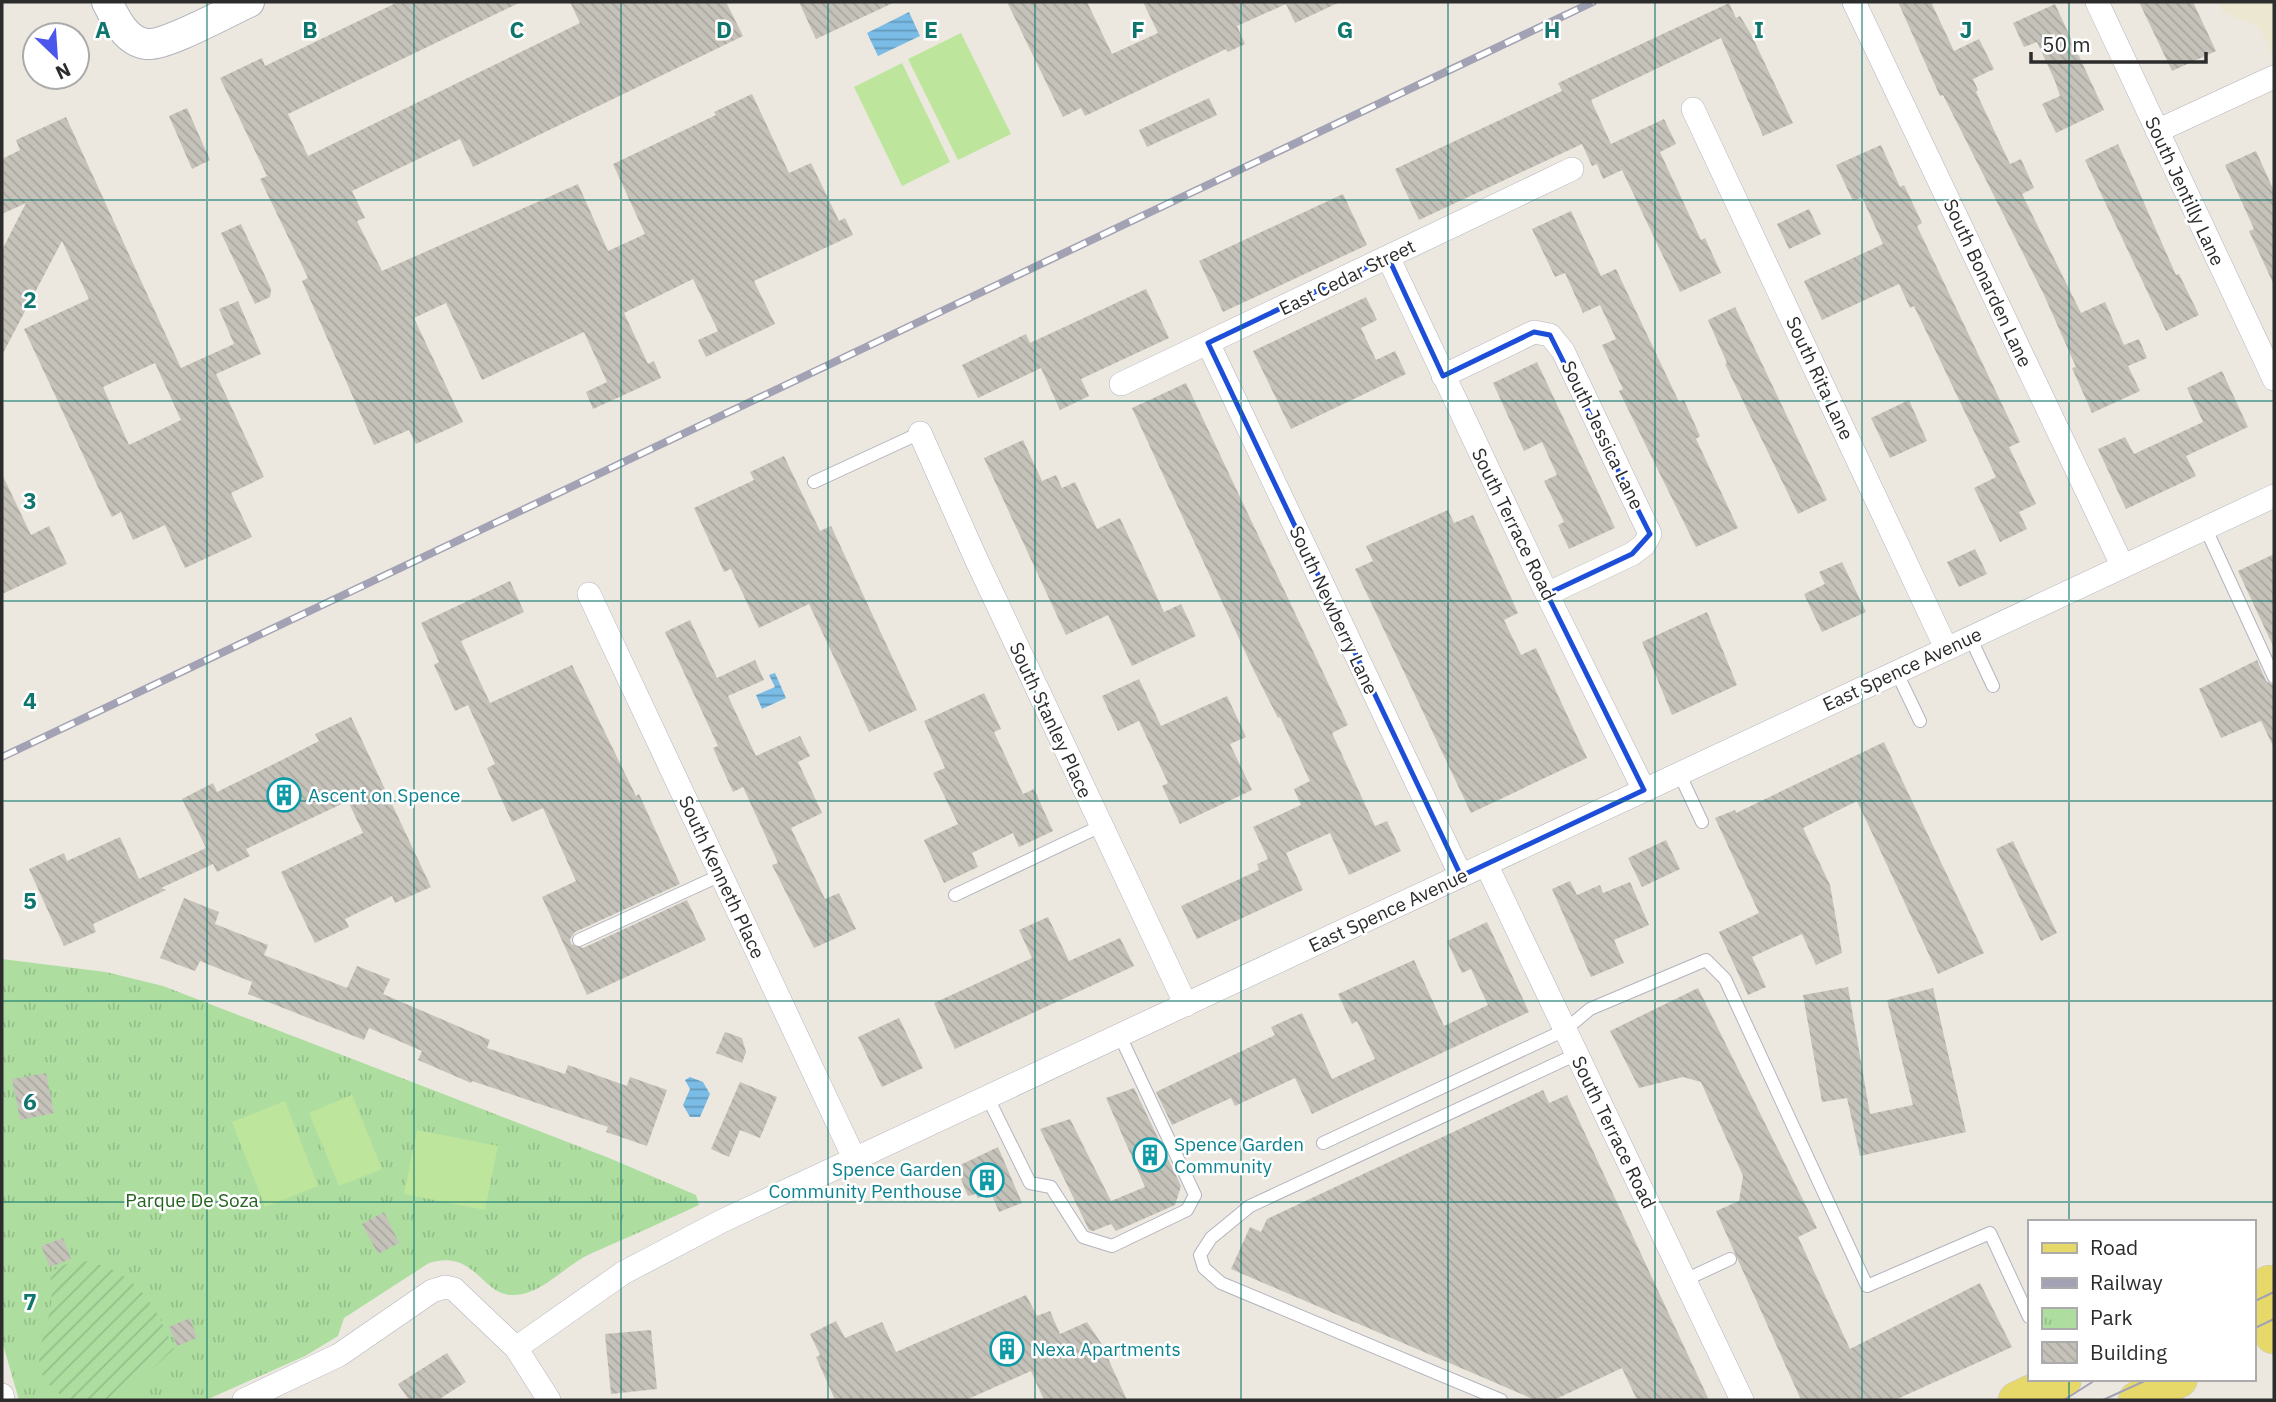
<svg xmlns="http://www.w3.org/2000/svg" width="2276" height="1402" font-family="'IBM Plex Sans',sans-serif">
<defs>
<pattern id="park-tufts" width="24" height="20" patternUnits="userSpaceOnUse" patternTransform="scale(1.75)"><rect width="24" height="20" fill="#addea0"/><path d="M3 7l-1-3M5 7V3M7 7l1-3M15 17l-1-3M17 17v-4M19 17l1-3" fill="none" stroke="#95bf8a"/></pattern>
<pattern id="garden-furrows" width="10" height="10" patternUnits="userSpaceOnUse" patternTransform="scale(1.75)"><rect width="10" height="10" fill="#addea0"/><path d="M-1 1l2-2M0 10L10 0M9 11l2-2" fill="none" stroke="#95bf8a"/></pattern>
<pattern id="water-rules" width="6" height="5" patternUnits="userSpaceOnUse" patternTransform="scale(1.75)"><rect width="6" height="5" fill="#7abce6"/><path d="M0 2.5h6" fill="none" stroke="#6499bb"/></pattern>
<pattern id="building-back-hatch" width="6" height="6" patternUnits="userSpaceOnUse" patternTransform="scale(1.75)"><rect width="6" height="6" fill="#c5c2ba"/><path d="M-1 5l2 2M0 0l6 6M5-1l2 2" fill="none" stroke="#a9a7a0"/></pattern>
</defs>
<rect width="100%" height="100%" fill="#ece8df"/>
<path fill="#ece7d0" d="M2219,2h55v49l-3,2 -13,-27 -35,-14z"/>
<path fill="url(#park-tufts)" d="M2,959l104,13 57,14 446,172 87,37 3,10c-36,17 -73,33 -109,49 -24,11 -48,40 -75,41 -34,2 -39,-47 -86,-32l-85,55 -6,18 -33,20 -99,44h-187l-17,-59z"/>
<path fill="url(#garden-furrows)" d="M75,1260c57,5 79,41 99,89l-56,51h-50c-45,-29 -26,-50 -18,-90 3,-13 1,-25 0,-38z"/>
<path fill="#bde59c" d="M961,33l50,101 -53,26 -50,-101z
M902,63l48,99 -48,24 -48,-99z
M352,1095l30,74 -43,17 -30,-73z
M285,1101l33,85 -53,21 -33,-85z
M417,1130l81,16 -13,64 -81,-16z"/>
<path fill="url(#water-rules)" d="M909,12l11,24 -42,20 -11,-23z
M775,673l11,25 -24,11 -6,-14 19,-8 -6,-12z
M690,1077l13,5 7,12 -10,23h-10l-7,-12 7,-16 -5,-9z"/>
<path fill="url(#building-back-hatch)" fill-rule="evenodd" d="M398,2h123l-233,112 20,42 272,-133 -10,-21h156l17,34 -270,131 -13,-28 -108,52 13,27 -8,3 25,50 196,-87 30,67 37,-17 -32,-70 103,-49 -2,-3 38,-18 37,79 22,-10 28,58 6,-3 8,17 -99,46 21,43 -69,33 -8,-17 20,-9 -25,-52 -69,34 24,51 6,-3 7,17 -68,31 -7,-17 21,-10 -23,-50 -102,48 -36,-77 -32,15 49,104 -47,22 -7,-14 -35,15 -72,-164 6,-3 -48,-99 7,-3 -47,-98 42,-20 3,8z
M799,2h96l-79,37z
M1007,2h80l25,52 46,-21 -15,-31h197l-45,21 -9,-19 -49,22 8,18 -17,8 -2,-3 -141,67 -4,-8 -18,9z
M1898,2h33l23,49 25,-12 15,30 -21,10 5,11 -2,2 34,72 11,-5 13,29 -12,6 59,119 24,-11 19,43 15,-6 8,19 -19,8 12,25 -48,22 -20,-45 4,-1 -32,-72 -101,-200 -3,1z
M2139,2h54l23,49 -44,20z
M1729,3l7,15 4,-2 11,18 42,89 -30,13 -42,-98 -130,62 20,44 53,-25 12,25 -16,8 41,88 4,-2 16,35 -41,19 -58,-122 -19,9 -6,-15 -5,2 -10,-22 -163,76 -24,-51 167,-78 -4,-8z
M2055,4l49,106 -48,23 -14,-29 18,-8 -5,-15 -18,-39 -13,5 -11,-24z
M1209,98l8,17 -70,32 -8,-17z
M187,108l23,52 -18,9 -23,-53z
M66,117l115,251 53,-24 -15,-35 19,-8 23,53 -45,20 48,103 -33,16 21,44 -67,31 -20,-43 -32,15 -12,-28 -9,5 -88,-188 65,-30 -27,-58 -60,114v-105l24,-47 -24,11v-55l18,-9 -4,-10zM155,363l26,57 -52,25 -26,-58z
M2118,144l58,131 3,-1 20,41 -33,16 -81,-171z
M1881,145l19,42 4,-2 18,38 -5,3 103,216 -11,5 27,57 -17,8 8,17 -27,13 -26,-54 22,-11 -82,-171 -4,2 -11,-24 -77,36 -18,-39 79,-37 -21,-47 -9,4 -17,-36z
M2256,151l18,40v94l-25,-54 5,-2 -29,-64z
M1343,194l24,51 -144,67 -24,-51z
M1809,209l12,25 -32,15 -12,-25z
M1571,211l30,65 15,-7 63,133 5,-2 16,36 -4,3 42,89 -42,19 -77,-156 4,-2 -21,-44 14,-6 -16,-34 -17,8 -18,-40 -10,4 -23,-48z
M241,224l30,65 -1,8 -15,7 -34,-71z
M1146,289l23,49 -88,41 8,17 -29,14 -19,-42 -63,30 -16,-33 64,-31 4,9z
M1366,297l11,23 -16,8 15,32 19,-9 11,23 -115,55 -38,-78z
M1735,307l92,193 -29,14 -73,-150 2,-1 -19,-43z
M1537,362l78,166 -46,21 -11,-24 6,-3 -20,-41 13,-6 -15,-33 -18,9 -31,-68z
M2222,371l26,56 -62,29 10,20 -70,33 -28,-60 27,-12 9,17 69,-32 -16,-34z
M1186,383l162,342 -16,8 43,93 12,-5 14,30 -52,24 -19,-42 -44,20 17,37 -106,49 -16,-33 78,-36 -2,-6 11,-5 -15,-32 48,-22 -7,-16 16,-8 -30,-64 -2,1 -23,-45 -123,-265z
M1909,400l18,41 -37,17 -19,-40z
M1023,440l19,41 14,-6 6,13 13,-6 22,47 23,-11 44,94 17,-8 15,32 -64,30 -24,-51 -42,20 -82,-177z
M784,456l36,75 11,-5 86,184 -48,22 -60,-128 -50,24 -28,-59 -7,3 -30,-64 60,-28 -4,-8z
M2,474l29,61 18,-9 18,38 -65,30z
M1448,510l6,13 19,-8 45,98 -14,7 17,35 15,-7 51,110 -116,55 -116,-244 18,-8 -7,-15z
M1975,549l12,25 -28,13 -12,-25z
M2274,554v94l-36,-77z
M1842,562l24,50 -44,20 -18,-38 21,-10 -6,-12z
M510,581l14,31 -63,29 29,62 82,-38 64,131 3,-2 41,90 -105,48 -5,7 1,5 12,4 104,-48 19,40 -119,55 -45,-98 34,-16 -33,-73 -31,14 -25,-54 8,-4 -27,-59 -13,6 -21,-46 5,-3 -18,-39z
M1707,612l30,73 -65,30 -30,-73z
M690,620l27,58 38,-18 9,20 -36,16 28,60 44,-20 10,20 -12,6 24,51 -31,15 34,71 14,-6 17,36 -42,19 -42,-83 6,-2 -35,-76 -10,5 -20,-44 5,-2 -53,-114z
M2257,660l9,21 8,5v62l-13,-27 -40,17 -22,-49z
M1139,679l22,47 66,-30 19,41 -16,7 22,46 -72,34 -18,-38 6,-3 -29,-62 -21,10 -16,-35z
M984,693l17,36 -7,3 29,62 11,-5 19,42 -34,16 -6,-14 -41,20 6,14 -34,16 -20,-43 34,-16 -25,-51 12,-5 -21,-47z
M351,717l80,170 -36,16 -3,-7 -47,23 4,8 -34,16 -34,-71 82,-39 -15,-32 -102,48 4,7 -33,16 -4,-8 -52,24 5,2 -73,34 3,8 -32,14 -35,-77 35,-16 3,8 53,-24 19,42 67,-31 -24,-49 31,-16 4,9 65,-32 37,-19 -4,-7z
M1884,742l100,211 -46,21 -81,-173 -54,27 27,57 12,68 -26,12 -14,-31 -50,23 14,30 -18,8 -29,-63 40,-19 -44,-95 20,-8 1,3z
M1666,840l14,29 -38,18 -14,-29z
M2013,841l44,92 -16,8 -45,-92z
M1570,881l7,14 23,-10 3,8 27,-11 19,43 -35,15 10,23 -33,14 -39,-88z
M184,898l35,14 -4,12 53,21 -4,10 83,33 10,-22 33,13 -7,15 107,46 -3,8 78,26 3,-9 59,21 3,-9 37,13 -20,56 -41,-14 2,-5 -136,-46 -1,2 -53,-23 4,-9 -53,-23 -5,12 -116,-46 4,-12 -52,-21 -5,10 -35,-13z
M1048,917l21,44 51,-23 14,28 -179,83 -21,-46 98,-45 -13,-28z
M1487,922l42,90 -217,102 -17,-36 -60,28 -4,-8 -59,27 -16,-33 119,-57 -4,-8 31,-14 30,66 43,-20 -18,-38 -5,3 -14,-30 76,-34 30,66 44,-21 -17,-36 -9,4 -15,-32z
M1848,987l22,127 43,-9 -26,-105 46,-12 33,144 -106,24 -13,-58 -25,4 -19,-107z
M1698,988l119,240 -19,9 52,112 130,-66 32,64 -117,53h-94l-85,-189 23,-10 4,-25 -42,-94 -18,-5 -44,11 -29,-57z
M899,1018l24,50 -41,19 -24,-50z
M725,1032l17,6 4,14 -4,11 -26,-10z
M46,1073l8,40 -34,7 -8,-41z
M740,1082l37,15 -17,41 -20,-8 -11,27 -18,-8z
M1134,1088l47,98 -6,19 -59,26 -5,-7 -18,7 -4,-1 -49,-101 30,-10 41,82 34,-14 -39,-89z
M1543,1090l6,13 18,-8 142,305h-72l-15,-32 -68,32h-19l-304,-131 19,-42 11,5 6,-13z
M998,1147l24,56 -23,9 -8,-19 -13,5 -2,-4 -8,2 -12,-29z
M384,1212l15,31 -21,11 -16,-30z
M63,1238l8,21 -21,8 -9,-21z
M1026,1295l11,21 13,-5 10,23 27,-12 14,21 26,57h-83l-13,-29 -65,29h-131l-19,-43 4,-2 -10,-21 26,-13 9,17 37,-16 14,30z
M190,1318l7,20 -20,8 -8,-19z
M651,1330l6,59 -46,5 -6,-60z
M447,1353l19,29 -28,18h-29l-11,-16z"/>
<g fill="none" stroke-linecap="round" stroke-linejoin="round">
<defs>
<path id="service" d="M814,482l106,-49
M2205,527l69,150
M1970,637l23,49
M1896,671l24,50
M1679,773l23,49
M955,895l146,-69
M579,940l142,-65
M988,1098l42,85 21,4 32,50 29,9 75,-36 8,-15 -75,-159
M1323,1143l242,-113 25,-21 116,-49 19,19 142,307 123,-53 39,84
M1685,1280l45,-21
M1501,1400l-280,-117 -17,-15 -4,-13 11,-17 39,-32 327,-152"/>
<path id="minor" d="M1854,2l268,563
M2097,2l177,377
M1693,109l253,539
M2157,131l117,-54
M1388,257l159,337 97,196
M1208,343l253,533
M1443,376l91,-44 16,3 13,16 87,183 -6,11 -12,9 -85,40
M1121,384l451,-215
M920,433l57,128 209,444
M589,594l266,566
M1486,864l256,536
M516,1348l107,-75 99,-52 1552,-725
M2,1395l1,5
M244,1400l95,-45 93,-64 13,-4 9,2 62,59 33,52"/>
<path id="tertiary" d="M107,2c8,16 19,40 40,42 19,2 82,-33 102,-42"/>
<path id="primary" d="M2269,1284l4,51
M2017,1400l46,-21
M2137,1400l42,-21"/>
</defs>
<use href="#service" stroke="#b2b3be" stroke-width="14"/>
<use href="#minor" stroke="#b2b3be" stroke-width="24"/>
<use href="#tertiary" stroke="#b2b3be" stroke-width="32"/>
<use href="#primary" stroke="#c8c8c8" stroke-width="38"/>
<use href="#service" stroke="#fff" stroke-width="12"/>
<use href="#minor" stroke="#fff" stroke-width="23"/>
<use href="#tertiary" stroke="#fff" stroke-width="30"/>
<use href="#primary" stroke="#e7d969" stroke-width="37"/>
<path stroke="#a2a2b4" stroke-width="2" d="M2253,1302l21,-10
M2253,1329l21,-10
M2064,1400l33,-21
M2103,1400l46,-21"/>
<defs>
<path id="rail" d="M2,757l1591,-755"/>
</defs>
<use href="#rail" stroke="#a2a2b4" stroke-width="8"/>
<use href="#rail" stroke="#fff" stroke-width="5" stroke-dasharray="16" stroke-linecap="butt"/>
</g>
<path fill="none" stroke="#1d4ed8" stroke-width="5" stroke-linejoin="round" d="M1388,257l55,119 91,-44 16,3 100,199 -18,20 -85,40 97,196 -183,86 -253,-533z"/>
<path fill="none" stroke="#0f766e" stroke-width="2" stroke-opacity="0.55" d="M207,2v1398M414,2v1398M621,2v1398M828,2v1398M1035,2v1398M1241,2v1398M1448,2v1398M1655,2v1398M1862,2v1398M2069,2v1220M2,200h2272M2,401h2272M2,601h2272M2,801h2272M2,1001h2272M2,1202h2272M2069,1379v21"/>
<defs>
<symbol id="building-ring" viewBox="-11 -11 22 22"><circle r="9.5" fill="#fff" stroke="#0f9aa8" stroke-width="1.5"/><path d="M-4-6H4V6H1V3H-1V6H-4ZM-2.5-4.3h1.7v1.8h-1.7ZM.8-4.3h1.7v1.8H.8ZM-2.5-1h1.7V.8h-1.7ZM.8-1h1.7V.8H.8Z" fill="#0f9aa8"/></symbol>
</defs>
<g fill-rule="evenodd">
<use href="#building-ring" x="265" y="776" width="38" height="38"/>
<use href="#building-ring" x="1131" y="1136" width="38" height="38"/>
<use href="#building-ring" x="968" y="1161" width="38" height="38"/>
<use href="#building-ring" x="988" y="1330" width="38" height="38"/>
</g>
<g text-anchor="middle" stroke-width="5" stroke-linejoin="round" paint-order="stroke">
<g font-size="19" fill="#2c2c2c" stroke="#fff">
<text transform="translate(2185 191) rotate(65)" y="7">South Jentilly Lane</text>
<text transform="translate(1347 277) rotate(-26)" y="7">East Cedar Street</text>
<text transform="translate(1988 283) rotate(65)" y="7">South Bonarden Lane</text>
<text transform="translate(1820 378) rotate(65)" y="7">South Rita Lane</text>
<text transform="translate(1603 435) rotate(64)" y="7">South Jessica Lane</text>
<text transform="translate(1514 524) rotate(64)" y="7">South Terrace Road</text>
<text transform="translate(1334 610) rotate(65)" y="7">South Newberry Lane</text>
<text transform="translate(1902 669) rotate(-25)" y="7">East Spence Avenue</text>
<text transform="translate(1051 720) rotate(65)" y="7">South Stanley Place</text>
<text transform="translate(722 877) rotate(65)" y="7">South Kenneth Place</text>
<text transform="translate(1388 910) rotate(-25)" y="7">East Spence Avenue</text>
<text transform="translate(1614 1132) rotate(64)" y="7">South Terrace Road</text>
</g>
<g font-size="19" fill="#0d838f" stroke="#fff" text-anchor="start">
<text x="308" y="802">Ascent on Spence</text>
<text x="1174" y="1151">Spence Garden<tspan x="1174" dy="22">Community</tspan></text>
<text x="962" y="1176" text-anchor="end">Spence Garden<tspan x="962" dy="22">Community Penthouse</tspan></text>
<text x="1032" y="1356">Nexa Apartments</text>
</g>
<g font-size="19" fill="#266420" stroke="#fff">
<text x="192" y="1207">Parque De Soza</text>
</g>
</g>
<g font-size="23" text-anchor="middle" font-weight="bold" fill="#0f766e" stroke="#fff" stroke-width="5" stroke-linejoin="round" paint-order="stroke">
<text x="103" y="38">A</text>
<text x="310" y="38">B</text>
<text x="517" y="38">C</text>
<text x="724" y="38">D</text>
<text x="931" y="38">E</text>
<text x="1138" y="38">F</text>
<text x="1345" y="38">G</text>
<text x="1552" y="38">H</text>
<text x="1759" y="38">I</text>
<text x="1966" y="38">J</text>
<text x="30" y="308">2</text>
<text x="30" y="509">3</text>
<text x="30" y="709">4</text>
<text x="30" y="909">5</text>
<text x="30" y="1110">6</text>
<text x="30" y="1310">7</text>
</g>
<rect width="2276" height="1402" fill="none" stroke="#2c2c2c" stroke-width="7"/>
<rect x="2028" y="1220" width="228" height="161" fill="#ffffff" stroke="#ababab" stroke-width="2"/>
<rect x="2042" y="1243" width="35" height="10" fill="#e7d969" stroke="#ababab" stroke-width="2"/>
<text x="2090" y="1255" font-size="21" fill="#2c2c2c">Road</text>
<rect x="2042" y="1278" width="35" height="10" fill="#a2a2b4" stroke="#ababab" stroke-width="2"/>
<text x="2090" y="1290" font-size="21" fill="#2c2c2c">Railway</text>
<rect x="2042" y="1308" width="35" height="21" fill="url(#park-tufts)" stroke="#ababab" stroke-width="2"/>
<text x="2090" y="1325" font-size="21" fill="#2c2c2c">Park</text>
<rect x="2042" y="1342" width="35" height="21" fill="url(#building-back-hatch)" stroke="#ababab" stroke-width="2"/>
<text x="2090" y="1360" font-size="21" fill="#2c2c2c">Building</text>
<g transform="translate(56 56) rotate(155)"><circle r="33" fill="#ffffff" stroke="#ababab" stroke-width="2"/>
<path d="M0-5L12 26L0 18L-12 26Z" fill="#4b56ed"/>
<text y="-10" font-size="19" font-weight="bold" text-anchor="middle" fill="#2c2c2c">N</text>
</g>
<path d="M2031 52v10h175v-10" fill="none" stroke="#2c2c2c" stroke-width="3.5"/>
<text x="2042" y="52" font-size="21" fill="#2c2c2c" stroke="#ffffff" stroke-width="5" paint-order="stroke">50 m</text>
</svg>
